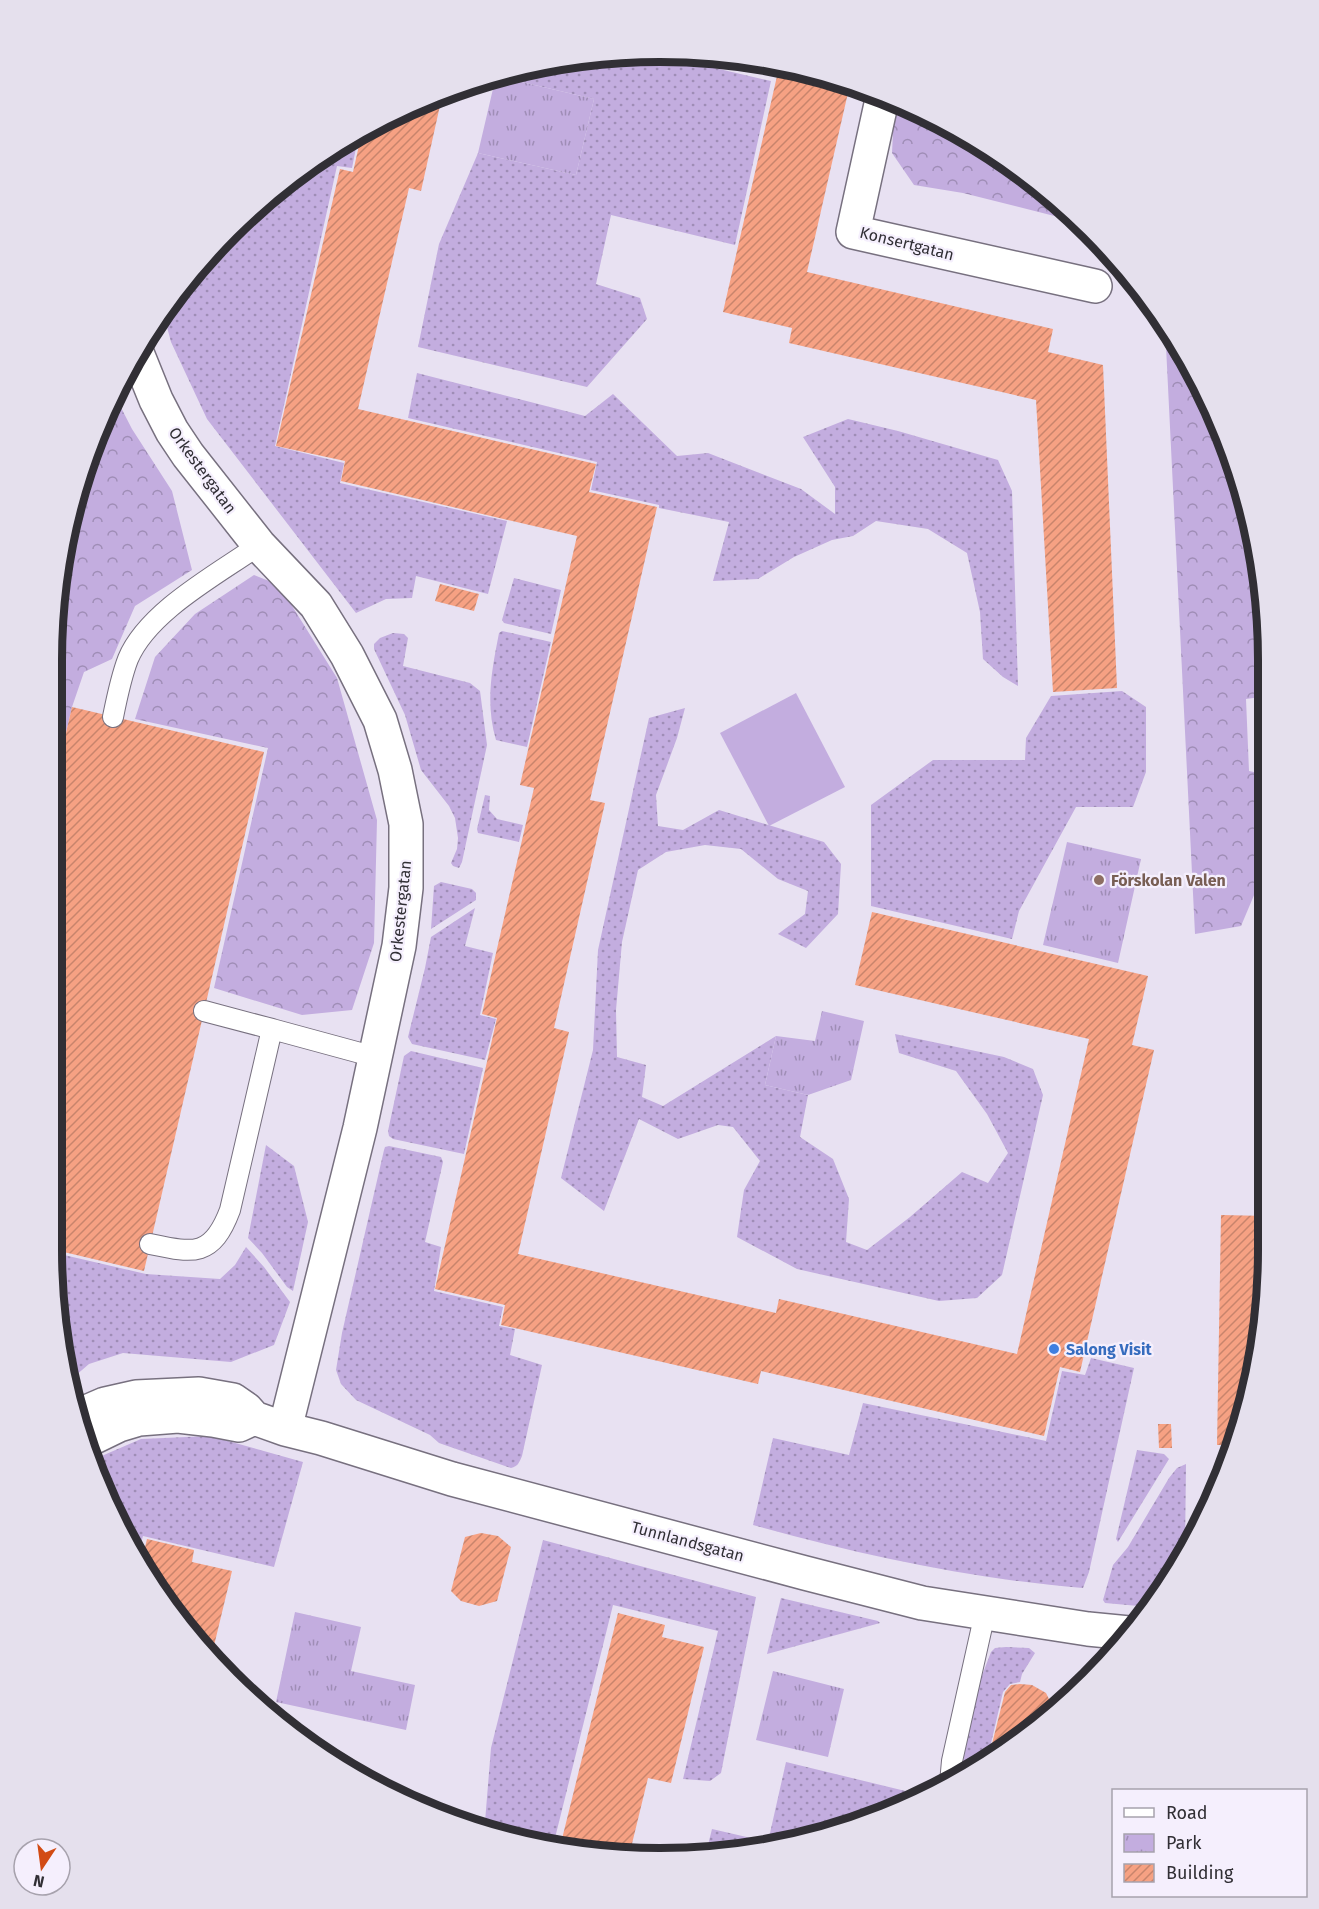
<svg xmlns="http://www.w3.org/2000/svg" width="1319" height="1909" font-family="'Fira Sans',sans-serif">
<defs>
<pattern id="grass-dots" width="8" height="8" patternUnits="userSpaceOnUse" patternTransform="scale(1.5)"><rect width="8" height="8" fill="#c3addf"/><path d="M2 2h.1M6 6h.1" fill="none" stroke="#9f8db6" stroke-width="1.8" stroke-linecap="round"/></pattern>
<pattern id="forest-crowns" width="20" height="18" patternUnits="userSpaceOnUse" patternTransform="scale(1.5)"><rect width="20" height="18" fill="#c3addf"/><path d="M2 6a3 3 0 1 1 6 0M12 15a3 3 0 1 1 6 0" fill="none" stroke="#9f8db6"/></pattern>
<pattern id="park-tufts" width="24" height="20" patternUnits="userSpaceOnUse" patternTransform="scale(1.5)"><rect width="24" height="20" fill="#c3addf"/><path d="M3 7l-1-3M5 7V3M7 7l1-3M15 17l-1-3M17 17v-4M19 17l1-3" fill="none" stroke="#9f8db6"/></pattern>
<pattern id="building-hatch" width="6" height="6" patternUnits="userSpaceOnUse" patternTransform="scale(1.5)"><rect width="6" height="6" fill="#f6a183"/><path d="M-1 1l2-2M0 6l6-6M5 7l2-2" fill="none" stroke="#c8846c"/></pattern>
</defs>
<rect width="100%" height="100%" fill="#e8e1f2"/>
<path fill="url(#grass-dots)" d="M660,51l44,4 -2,10 69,16 -36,164 -124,-30 -15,69 44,14 7,21 -60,68 -169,-40 21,-103 39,-91 98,22 18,-76 -98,-23 45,-13z
M359,133l-7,35 -15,-2 -62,280 69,17 -4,20 167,38 -19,73 -72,-18 -4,22 -26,1 -30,14 -149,-194 -36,-77 -8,-30 14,-23 52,-60 93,-76z
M417,373l168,43 28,-22 64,62 31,-3 93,36 34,25v-27l-32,-50 45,-18 50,12 100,29 14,31 6,195 -15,-9 -20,-18 -3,-47 -13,-59 -39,-24 -52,-8 -23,15 -21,4 -38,17 -36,22 -45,2 16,-59 -70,-14v-3l-68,-15 6,-28 -189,-44z
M514,578l47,12 -10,44 -47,-11 -2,-3z
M502,631l49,11 -24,105 -31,-7c-11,-37 -4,-71 3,-107z
M393,633l11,1 4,4 -5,28 67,17 10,8 7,54 -25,117 -3,6 -6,-2 -2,-3 6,-14 1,-11 -3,-20 -6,-12 -28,-36 -16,-55 -31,-66v-5l6,-6z
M1122,691l24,16v65l-13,35h-57l-57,104 -7,28 -141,-33v-101l62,-45h92l1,-22 25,-42z
M685,708l-8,30 -21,57 2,31 25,4 36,-20 105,32 17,22 -3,50 -32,34 -28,-14 27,-20 3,-23 -30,-12 -37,-30 -36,-4 -39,7 -28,18 -16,72 -6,68 1,47 29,8 -4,32 21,9 113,-70 -11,49 43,10 -8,42 33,22 16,40 -3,43 21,8 43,-33 52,-45 26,11 20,-30 -21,-39 -31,-43 -57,-18 -4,-19 109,23 29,12 10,26 -41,180 -25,23 -38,3 -142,-32 -60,-32 7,-47 16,-29 -27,-34 -15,-2 -40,14 -39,-20 -35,92 -43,-33 32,-128 5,-100 51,-232z
M485,795l5,1 -1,14 8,9 26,6 -4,17 -41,-9 -1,-4z
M441,882l31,7 4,4v7l-45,29 3,-43z
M475,908l-10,38 28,7 -13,62 16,4 -11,41 -73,-16 -4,-7 17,-69 6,-31z
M411,1051l72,17 -19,86 -71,-15 -4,-3 -1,-5 16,-75z
M266,1145l28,21 14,56 -15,69 -6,-4 -25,-34 -14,-15z
M389,1146l52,11 2,5 -18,80 16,5 -7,44 69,16 -4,19 16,3 -5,26 32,10 -20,91c-3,7 -4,10 -11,12l-72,-25 -9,-8 -74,-35 -15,-16 -5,-14 6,-37 42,-183 1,-3z
M246,1247l18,20 26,35 -16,43 -43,17 -108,-9 -34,11 -21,18 -17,-130 95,22 74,5 15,-14z
M1091,1358l43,10 -45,204 -6,16c-112,-9 -222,-33 -330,-63l20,-87 76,17 14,-52 183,38 16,-70 23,4z
M210,1436l93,26 -29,105 -131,-31 -6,21 -40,-74 -7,-22 51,-22z
M1137,1450l27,4 5,5 -51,83 -2,-3z
M1186,1464l-1,87 -20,37 -15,19 -45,-4 -2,-3 10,-35 15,-18 41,-69 8,-10z
M543,1540l213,57 -35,176 -11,8 -27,-2 35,-148 -105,-26 -60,241 -101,-27 33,3 6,-74z
M781,1598l97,23 2,2 -113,31z
M1006,1647l23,1 6,5 -13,21 -2,8 -10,2 -7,8 -15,64 3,3 -31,18 18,-91 13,-34 4,-4z
M786,1762l140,34 -148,50 -72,7 6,-24 56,13z"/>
<path fill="url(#forest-crowns)" d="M897,100l101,54 84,69 -119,-30 -49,-8 -22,-32 2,-42z
M1165,326l40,64 51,151 12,118v37l-22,3 3,72 19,4v87l-27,64 -46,8z
M113,392l19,37 40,62 20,79 -57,36 -23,53 -28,13 -12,35 -21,90v-138l12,-118z
M254,575l25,10 58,93 40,142 -3,123 -22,67 -50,5 -88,-27 54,-240 -133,-29 20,-62 40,-43z"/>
<path fill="url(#park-tufts)" d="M496,76l98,23 -18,76 -98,-22z
M1067,842l74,17 -23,104 -75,-18z
M822,1011l42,10 -13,59 -43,15 -43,-10 11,-49 39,5z
M295,1612l66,15 -10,44 64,14 -9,45 -130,-28z
M773,1671l71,18 -16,68 -72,-17z"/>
<path fill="#c3addf" d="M796,693l49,94 -76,39 -49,-93z"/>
<path fill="url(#building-hatch)" d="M780,63l70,21 -43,188 246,57 -5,23 55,13 14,323 -64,4 -17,-292 -247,-57 3,-15 -69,-16z
M443,92l-22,99 -12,-3 -51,221 238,55 -7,28 68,15 -67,293 15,3 -51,225 15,4 -51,222 258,59 3,-14 238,55 72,-315 -234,-54 17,-73 276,64 -16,69 22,5 -74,322 -20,-5 -16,69 -283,-65 -3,13 -257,-59 4,-20 -70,-16 62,-271 -15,-4 52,-226 -14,-3 57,-249 -236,-55 4,-20 -69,-15 64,-277 13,3 9,-40 65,-35z
M440,584l39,10 -5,17 -39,-10z
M72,707l192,45 -120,519 -93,-22v-452z
M1221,1215l47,1v34l-12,119 -23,76h-16z
M1158,1424h13l1,24h-13z
M481,1533l17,3 13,11 -14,54 -18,5 -18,-5 -10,-10 14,-54z
M147,1539l47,11 -2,12 40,9 -20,83 -59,-67 -12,-23z
M618,1613l47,12 -3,12 42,10 -33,136 -23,-5 -19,78 -49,-3 -20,-6z
M1020,1684l12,1 14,8 5,10 -3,11 -56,45 -3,-3 16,-64 6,-7z"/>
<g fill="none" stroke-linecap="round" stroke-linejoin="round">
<defs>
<path id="lane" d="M113,717c4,-20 8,-40 15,-58 20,-48 90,-85 131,-114
M204,1011l68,18
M150,1244c43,9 62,14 80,-34l42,-181 103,28
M950,1783l2,-22 33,-148"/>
<path id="street" d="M883,95l-30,137 242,54
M137,353l19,47 16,31 16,24 71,90 57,60 31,50 33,65 15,50 11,54v64l-7,58 -39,182 -75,301
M75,1417l30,-13 31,-7 63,-3 34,6 13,9 8,9 31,11 36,9 131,41 353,94 117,30 166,26 41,4
M84,1442l35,-17 20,-6 39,-3 35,4 26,5 15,-7"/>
</defs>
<use href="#lane" stroke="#77707f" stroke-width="22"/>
<use href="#street" stroke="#77707f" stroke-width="36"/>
<use href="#lane" stroke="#fff" stroke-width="20"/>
<use href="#street" stroke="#fff" stroke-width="33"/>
</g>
<circle fill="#8d6e63" stroke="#f5effd" stroke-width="2" cx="1099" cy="880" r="6"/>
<circle fill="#3f7fe0" stroke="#f5effd" stroke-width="2" cx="1054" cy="1349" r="6"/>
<g text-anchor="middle" stroke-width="4.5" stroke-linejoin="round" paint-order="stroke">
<g font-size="16" fill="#312f35" stroke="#f5effd">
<text transform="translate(907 243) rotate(14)" y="6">Konsertgatan</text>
<text transform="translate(203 470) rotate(54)" y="6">Orkestergatan</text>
<text transform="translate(400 911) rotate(-84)" y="6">Orkestergatan</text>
<text transform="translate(688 1541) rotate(15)" y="6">Tunnlandsgatan</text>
</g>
<g font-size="16" font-weight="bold" fill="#785e54" stroke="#f5effd" text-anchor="start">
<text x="1111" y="886">Förskolan Valen</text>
</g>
<g font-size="16" font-weight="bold" fill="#366cbe" stroke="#f5effd" text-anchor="start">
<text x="1066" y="1355">Salong Visit</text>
</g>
</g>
<path d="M0 0H1319V1909H0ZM660 62H660A598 598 0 0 1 1258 660V1250A598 598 0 0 1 660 1848H660A598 598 0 0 1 62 1250V660A598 598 0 0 1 660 62Z" fill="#e5e0ed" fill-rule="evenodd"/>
<path fill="none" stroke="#312f35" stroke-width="8" d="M660 62H660A598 598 0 0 1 1258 660V1250A598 598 0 0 1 660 1848H660A598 598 0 0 1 62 1250V660A598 598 0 0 1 660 62Z"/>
<rect x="1112" y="1789" width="195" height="108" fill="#f5effd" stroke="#a7a2ad" stroke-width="1.5"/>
<rect x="1124" y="1808" width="30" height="9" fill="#ffffff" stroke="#a7a2ad" stroke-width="1.5"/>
<text x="1166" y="1819" font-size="18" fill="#312f35">Road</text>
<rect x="1124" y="1834" width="30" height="18" fill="url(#park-tufts)" stroke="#a7a2ad" stroke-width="1.5"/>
<text x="1166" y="1849" font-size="18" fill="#312f35">Park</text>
<rect x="1124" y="1864" width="30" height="18" fill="url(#building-hatch)" stroke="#a7a2ad" stroke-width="1.5"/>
<text x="1166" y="1879" font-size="18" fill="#312f35">Building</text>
<g transform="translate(42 1867) rotate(193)"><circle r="28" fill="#f5effd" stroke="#a7a2ad" stroke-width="1.5"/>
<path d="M0-4.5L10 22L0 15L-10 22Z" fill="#d24b14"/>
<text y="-9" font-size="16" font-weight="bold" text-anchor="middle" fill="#312f35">N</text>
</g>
</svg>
